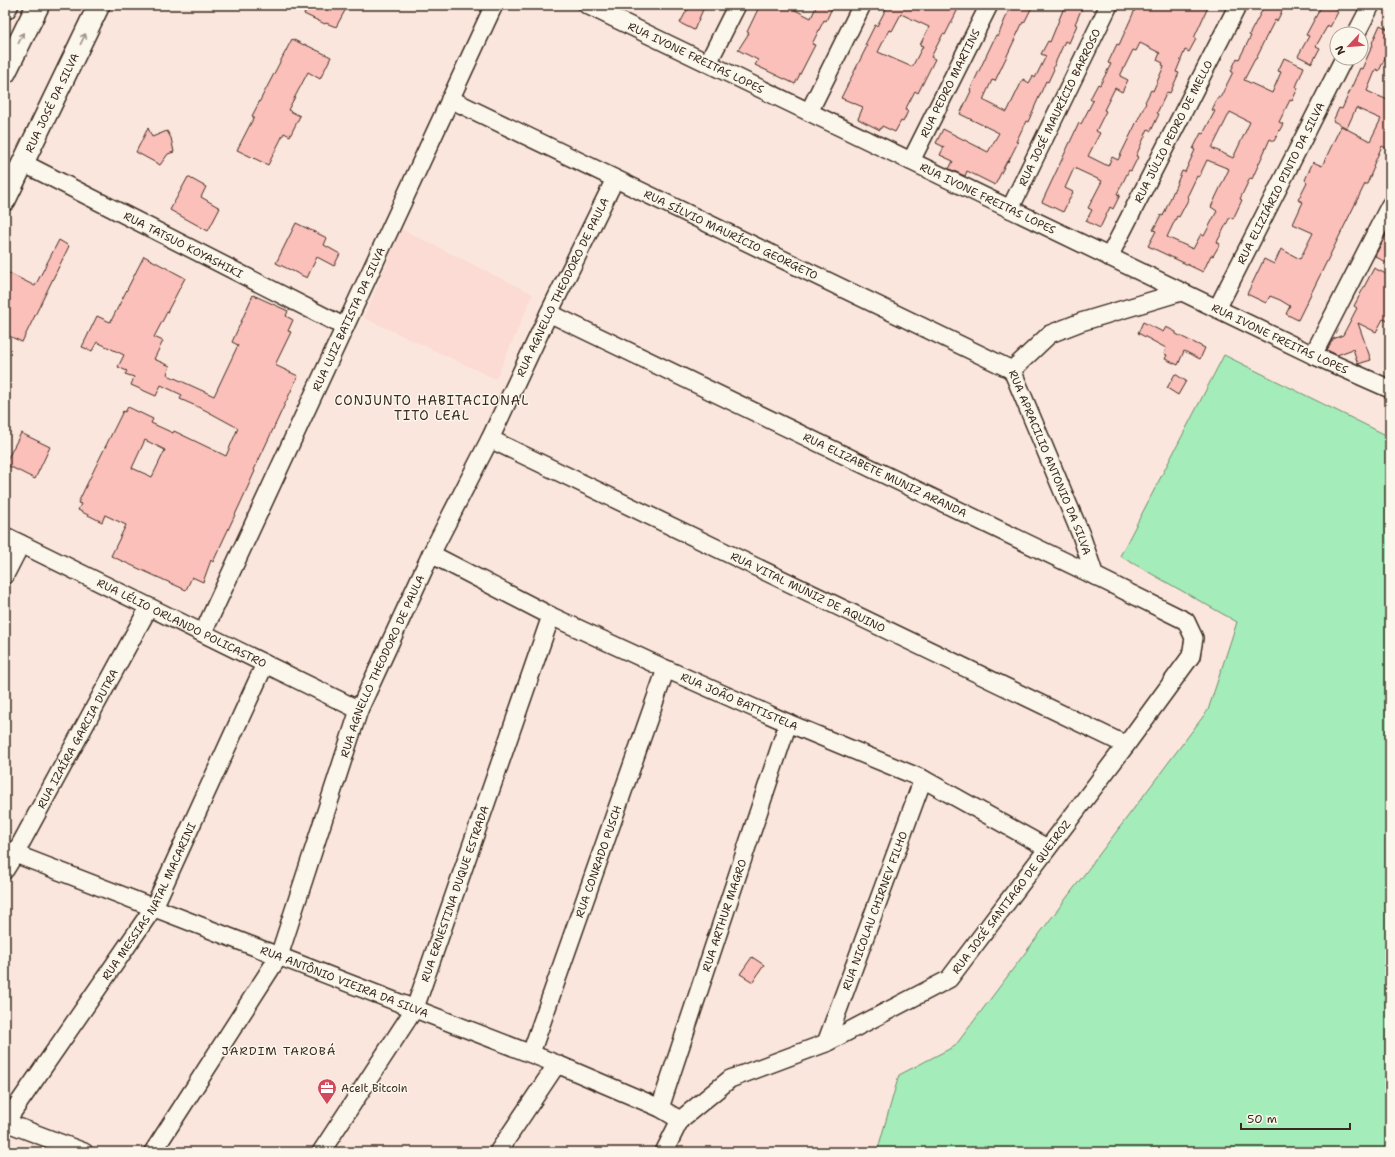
<svg xmlns="http://www.w3.org/2000/svg" width="1395" height="1157" font-family="'Shantell Sans',sans-serif">
<rect width="100%" height="100%" fill="#fbe6dd"/>
<filter id="ink" filterUnits="userSpaceOnUse"><feTurbulence type="fractalNoise" baseFrequency=".025" numOctaves="2"/><feDisplacementMap in="SourceGraphic" scale="8" xChannelSelector="R" yChannelSelector="G"/><feConvolveMatrix kernelMatrix="1 2 1 2 8 2 1 2 1" color-interpolation-filters="sRGB"/></filter>
<g filter="url(#ink)">
<path fill="#fbdbd3" d="M401,229l132,65 -37,85 -132,-61z"/>
<path fill="#a4ecb9" stroke="#708b6c" d="M1224,355l166,82v715h-513l22,-77 56,-29 253,-336 29,-88 -117,-66z"/>
<path fill="#fcc0bb" stroke="#3b2a1e" fill-rule="evenodd" d="M309,5h39l-12,22 -10,-4 -1,1 -21,-10z
M691,5h14l-11,25 -14,-7 7,-13h1z
M760,5h25l26,13 6,-13h9l6,3 -6,13 -2,-1 -12,24 3,1 -20,39 -40,-19 3,-5 -20,-10 11,-17 -2,-1z
M882,5h78l-15,30 -2,-1 -12,23 4,2 -17,34 -3,-2 -10,19 3,1 -5,11 -2,-1 -6,11 -13,-6 -2,4 -22,-11 5,-12 -22,-9 26,-52 -2,-1 10,-20 2,1 10,-19zM901,14l28,13 -9,18 3,1 -11,21 -34,-15 11,-22 3,1z
M1011,5h22l-9,18 -1,-1 -28,59 -3,-1 -9,20 24,12 16,-33 6,4 4,-7 2,2 11,-22 -5,-2 7,-13 2,1 15,-37h11l6,3 -7,16 2,1 -8,18 -4,-2 -12,27 1,1 -6,13 -2,-1 -18,41 -2,-1 -10,21h2l-10,20 -1,-1 -12,24 -28,-14 -2,5 -16,-7 4,-8 -13,-6 4,-8 -8,-4 7,-14 45,23 11,-19 -39,-19 11,-23 -1,-1 26,-55 2,1z
M1137,5h72l-15,33 2,1 -7,13 -4,-2 -9,22 3,1 -9,20 -3,-1 -10,21 2,1 -8,17 -3,-2 -12,27 2,1 -7,14 -2,-1 -12,24 3,1 -7,14 -3,-2 -10,21 -14,-7 6,-11 -4,-2 14,-27 -28,-13 -9,20 8,4 -10,20 -21,-10 37,-79 2,1 12,-23 -3,-2 8,-15 2,1 11,-21 -3,-1 9,-19 2,1zM1140,43l20,10 -3,7 6,3 -1,2 2,1 -11,25 -2,-1 -6,12 1,1 -28,57 -6,-3 -4,9 -20,-10 12,-23 -4,-2 10,-20 -2,-1 11,-22 7,4 6,-12 -8,-4 13,-26 3,1z
M1265,5h20l-8,16 -2,-1 -14,27h1l-6,12h-1l-11,21 28,13 9,-21 -3,-1 6,-13 20,9 -8,20 2,1 -6,13 -2,-1 -11,22 4,2 -9,17 -4,-2 -18,40 -2,-1 -10,21 2,1 -9,19 -3,-2 -13,25 3,2 -7,12 -2,-1 -8,17 -55,-26 8,-15 -3,-1 8,-15 2,1 19,-45 3,1 10,-22 -2,-1 8,-16 2,1 12,-23 -3,-1 6,-13 2,1 13,-26 -2,-1 6,-13 2,1 12,-23 -2,-1zM1230,112l20,10 -17,36 -21,-10zM1207,160l22,9 -18,38 6,4 -13,25 -3,-2 -8,15 -26,-12 10,-21 2,1 10,-19 -2,-1 10,-21 2,1z
M1322,5h16l-2,6 2,1 -8,15 -2,-2 -12,21 4,2 -8,15 -14,-7 11,-20 -3,-1z
M1380,25l10,5v17l-11,24 -3,-2 -9,22 23,10v49l-8,-4 -9,20 1,1 -7,17h-2l-67,136 -12,-6 4,-8 -10,-6 -10,-4 -4,7 -19,-9 17,-35 10,5 7,-15 19,10 13,-26 -20,-9 10,-22 -5,-2 9,-18 -2,-2 8,-18 9,4 19,-40 29,15 11,-22 -25,-11 -9,20 -14,-7 6,-13 3,1 18,-41 2,1 11,-25 -1,-1z
M292,39l12,6v-1l27,13 -11,22 -12,-7 -20,38 12,6 -10,20 -6,-3 -16,32 -31,-15 17,-33 -2,-1z
M148,128l4,9 15,-6 4,7 3,14 -6,2 -8,11 -24,-13z
M188,177l18,10 -5,10 19,11 -12,23 -38,-21z
M296,223l31,15 -3,7 16,9 -6,12 -17,-9 -10,21 -31,-15z
M1390,227v38l-15,-9z
M59,240l10,6 -47,96 -17,-8v-63l30,15z
M144,256l41,22 -31,59 9,4 -9,18 16,7 -3,8 3,2 44,20 24,-51 -6,-3 21,-47 35,16 -2,5 7,4 -5,11 3,1 -16,33 23,11 -44,94 1,1 -14,31 -28,60 -2,-2 -8,22 -11,-5 -6,13 -75,-34 15,-31 -21,-10 -3,7 -24,-12 3,-6 -3,-1 8,-17 37,-75 2,1 3,-5 25,12 -2,4 22,10 1,-2 52,25 12,-28 -33,-18 -25,-11 2,-4 -21,-10 -5,11 -25,-11 3,-8 -9,-3 2,-3 -9,-4 6,-12 -27,-13 -5,9 -10,-4 15,-31 13,6 2,-3zM145,440l20,10 -13,27 -20,-9z
M1374,268l16,8v46l-7,-3 -7,13 -18,-9 13,37 -13,4 -5,-15 -16,6 -10,-5 6,-11 10,-4 14,-27 -3,-2z
M1143,322l20,10 3,-5 10,5v2l29,14 -5,11 -16,-8 -6,14 -13,-6 2,-4 -3,-1 2,-6 -28,-15z
M1175,374l11,7 -8,14 -11,-7z
M21,433l29,14 -15,32 -30,-15z
M752,957l12,8 -11,17 -13,-8z"/>
<g fill="none" stroke-linecap="round" stroke-linejoin="round">
<defs>
<g id="minor">
<path id="s1" d="M587,5l726,350 77,34"/>
<path d="M1356,34l15,-29"/>
<path d="M708,63l29,-58"/>
<path id="s2" d="M450,99l562,271"/>
<path d="M809,112l53,-107"/>
<path id="s3" d="M911,161l78,-156"/>
<path id="s4" d="M23,163l322,164"/>
<path id="s5" d="M1010,209l99,-204"/>
<path id="s6" d="M1109,257l129,-252"/>
<path id="s7" d="M1217,309l127,-251"/>
<path id="s8" d="M549,313l546,263 91,45 8,17 -3,18 -65,89 -177,234 -123,64 -96,36 -50,41 -16,32"/>
<path d="M1313,355l77,-150"/>
<path id="s9" d="M1012,370l69,165 14,41"/>
<path d="M1012,370l38,-36 31,-12 100,-30"/>
<path id="s10" d="M490,439l636,306"/>
<path id="s11" d="M5,536l354,174"/>
<path id="s12" d="M431,554l120,62 115,53 122,54 135,56 124,69"/>
<path d="M5,575l16,-31"/>
<path id="s13" d="M203,633l291,-628"/>
<path id="s14" d="M5,850l552,214 103,44 20,12"/>
<path id="s15" d="M5,870l10,-16 134,-247"/>
<path id="s16" d="M826,1043l97,-264"/>
<path id="s17" d="M531,1053l135,-384"/>
<path id="s18" d="M660,1108l128,-385"/>
<path d="M5,1122l79,30"/>
<path id="s19" d="M5,1123l149,-216 111,-243"/>
<path id="s20" d="M153,1152l126,-196 80,-246 72,-156 59,-115 59,-126 66,-134"/>
<path id="s21" d="M321,1152l94,-144 136,-392"/>
<path d="M498,1152l59,-88"/>
</g>
<g id="tertiary">
<path id="s22" d="M5,200l94,-195"/>
</g>
<path id="motorway" d="M5,8l2,-3
M5,72l33,-67"/>
</defs>
<use href="#minor" stroke="#3b2a1e" stroke-width="20"/>
<use href="#tertiary" stroke="#3b2a1e" stroke-width="24"/>
<use href="#motorway" stroke="#3b2a1e" stroke-width="25"/>
<use href="#minor" stroke="#fbf7ec" stroke-width="17"/>
<use href="#tertiary" stroke="#fbf7ec" stroke-width="21"/>
<use href="#motorway" stroke="#fbf7ec" stroke-width="22"/>
</g>
<defs><path id="oneway-shaft" d="M-6 0H5M1.5-3L5.5 0L1.5 3" fill="none" stroke-width="1.6" stroke-linecap="round" stroke-linejoin="round"/></defs>
<g stroke="#9b9085">
<use href="#oneway-shaft" transform="translate(21 38) rotate(-64)"/>
<use href="#oneway-shaft" transform="translate(83 39) rotate(-64)"/>
</g>
</g>
<defs>
<symbol id="office-pin" viewBox="-11 -11 22 30"><path d="M0 17L-7.5 6A9.5 9.5 0 1 1 7.5 6Z" fill="#d1495b" stroke="#fbf7ec"/><path d="M-6-3h4V-5.5h4V-3h4V5H-6ZM-1-4.5V-3h2v-1.5ZM-6 0V1H6V0Z" fill="#fff"/></symbol>
</defs>
<g fill-rule="evenodd">
<use href="#office-pin" x="316" y="1077" width="22" height="30"/>
</g>
<g text-anchor="middle" stroke-width="3" stroke-linejoin="round" paint-order="stroke">
<g font-size="11" fill="#3b2a1e" stroke="#fbf7ec">
<text dy="4" stroke="none"><textPath href="#s1" startOffset="121">RUA IVONE FREITAS LOPES</textPath></text>
<text dy="4" stroke="none"><textPath href="#s3" startOffset="87">RUA PEDRO MARTINS</textPath></text>
<text dy="4" stroke="none"><textPath href="#s22" startOffset="108">RUA JOSÉ DA SILVA</textPath></text>
<text dy="4" stroke="none"><textPath href="#s5" startOffset="113">RUA JOSÉ MAURÍCIO BARROSO</textPath></text>
<text dy="4" stroke="none"><textPath href="#s6" startOffset="141">RUA JÚLIO PEDRO DE MELLO</textPath></text>
<text dy="4" stroke="none"><textPath href="#s7" startOffset="141">RUA ELIZIÁRIO PINTO DA SILVA</textPath></text>
<text dy="4" stroke="none"><textPath href="#s1" startOffset="445">RUA IVONE FREITAS LOPES</textPath></text>
<text dy="4" stroke="none"><textPath href="#s2" startOffset="312">RUA SÍLVIO MAURÍCIO GEORGETO</textPath></text>
<text dy="4" stroke="none"><textPath href="#s4" startOffset="180">RUA TATSUO KOYASHIKI</textPath></text>
<text dy="4" stroke="none"><textPath href="#s20" startOffset="961">RUA AGNELLO THEODORO DE PAULA</textPath></text>
<text dy="4" stroke="none"><textPath href="#s13" startOffset="346">RUA LUIZ BATISTA DA SILVA</textPath></text>
<text dy="4" stroke="none"><textPath href="#s1" startOffset="769">RUA IVONE FREITAS LOPES</textPath></text>
<text dy="4" stroke="none"><textPath href="#s9" startOffset="100">RUA APRACILIO ANTONIO DA SILVA</textPath></text>
<text dy="4" stroke="none"><textPath href="#s8" startOffset="373">RUA ELIZABETE MUNIZ ARANDA</textPath></text>
<text dy="4" stroke="none"><textPath href="#s10" startOffset="353">RUA VITAL MUNIZ DE AQUINO</textPath></text>
<text dy="4" stroke="none"><textPath href="#s11" startOffset="197">RUA LÉLIO ORLANDO POLICASTRO</textPath></text>
<text dy="4" stroke="none"><textPath href="#s20" startOffset="541">RUA AGNELLO THEODORO DE PAULA</textPath></text>
<text dy="4" stroke="none"><textPath href="#s12" startOffset="342">RUA JOÃO BATTISTELA</textPath></text>
<text dy="4" stroke="none"><textPath href="#s15" startOffset="150">RUA IZAÍRA GARCIA DUTRA</textPath></text>
<text dy="4" stroke="none"><textPath href="#s17" startOffset="203">RUA CONRADO PUSCH</textPath></text>
<text dy="4" stroke="none"><textPath href="#s21" startOffset="293">RUA ERNESTINA DUQUE ESTRADA</textPath></text>
<text transform="translate(1011 897) rotate(-53)" y="4">RUA JOSÉ SANTIAGO DE QUEIROZ</text>
<text dy="4" stroke="none"><textPath href="#s19" startOffset="265">RUA MESSIAS NATAL MACARINI</textPath></text>
<text dy="4" stroke="none"><textPath href="#s16" startOffset="141">RUA NICOLAU CHIRNEV FILHO</textPath></text>
<text dy="4" stroke="none"><textPath href="#s18" startOffset="203">RUA ARTHUR MAGRO</textPath></text>
<text dy="4" stroke="none"><textPath href="#s14" startOffset="364">RUA ANTÔNIO VIEIRA DA SILVA</textPath></text>
</g>
<g font-size="11" fill="#3b2a1e" stroke="#fbf7ec" text-anchor="start">
<text x="341" y="1092">Aceit Bitcoin</text>
</g>
<g font-size="12" letter-spacing="1" fill="#3b2a1e" stroke="#fbf7ec">
<text x="279" y="1055">JARDIM TAROBÁ</text>
</g>
<g font-size="13" letter-spacing="1" fill="#3b2a1e" stroke="#fbf7ec">
<text x="432" y="405">CONJUNTO HABITACIONAL<tspan x="432" dy="15">TITO LEAL</tspan></text>
</g>
</g>
<rect width="1395" height="1157" fill="none" stroke="#fbf7ec" stroke-width="20"/>
<rect x="10" y="10" width="1375" height="1137" fill="none" stroke="#3b2a1e" stroke-width="1.5" filter="url(#ink)"/>
<g transform="translate(1349 46) rotate(244)"><circle r="19" fill="#fbf7ec" stroke="#aea59a"/>
<path d="M0-3L7 15L0 10L-7 15Z" fill="#d1495b"/>
<text y="-6" font-size="11" font-weight="bold" text-anchor="middle" fill="#3b2a1e">N</text>
</g>
<path d="M1241 1123v6h109v-6" fill="none" stroke="#3b2a1e" stroke-width="2"/>
<text x="1247" y="1123" font-size="12" fill="#3b2a1e" stroke="#fbf7ec" stroke-width="3" paint-order="stroke">50 m</text>
</svg>
